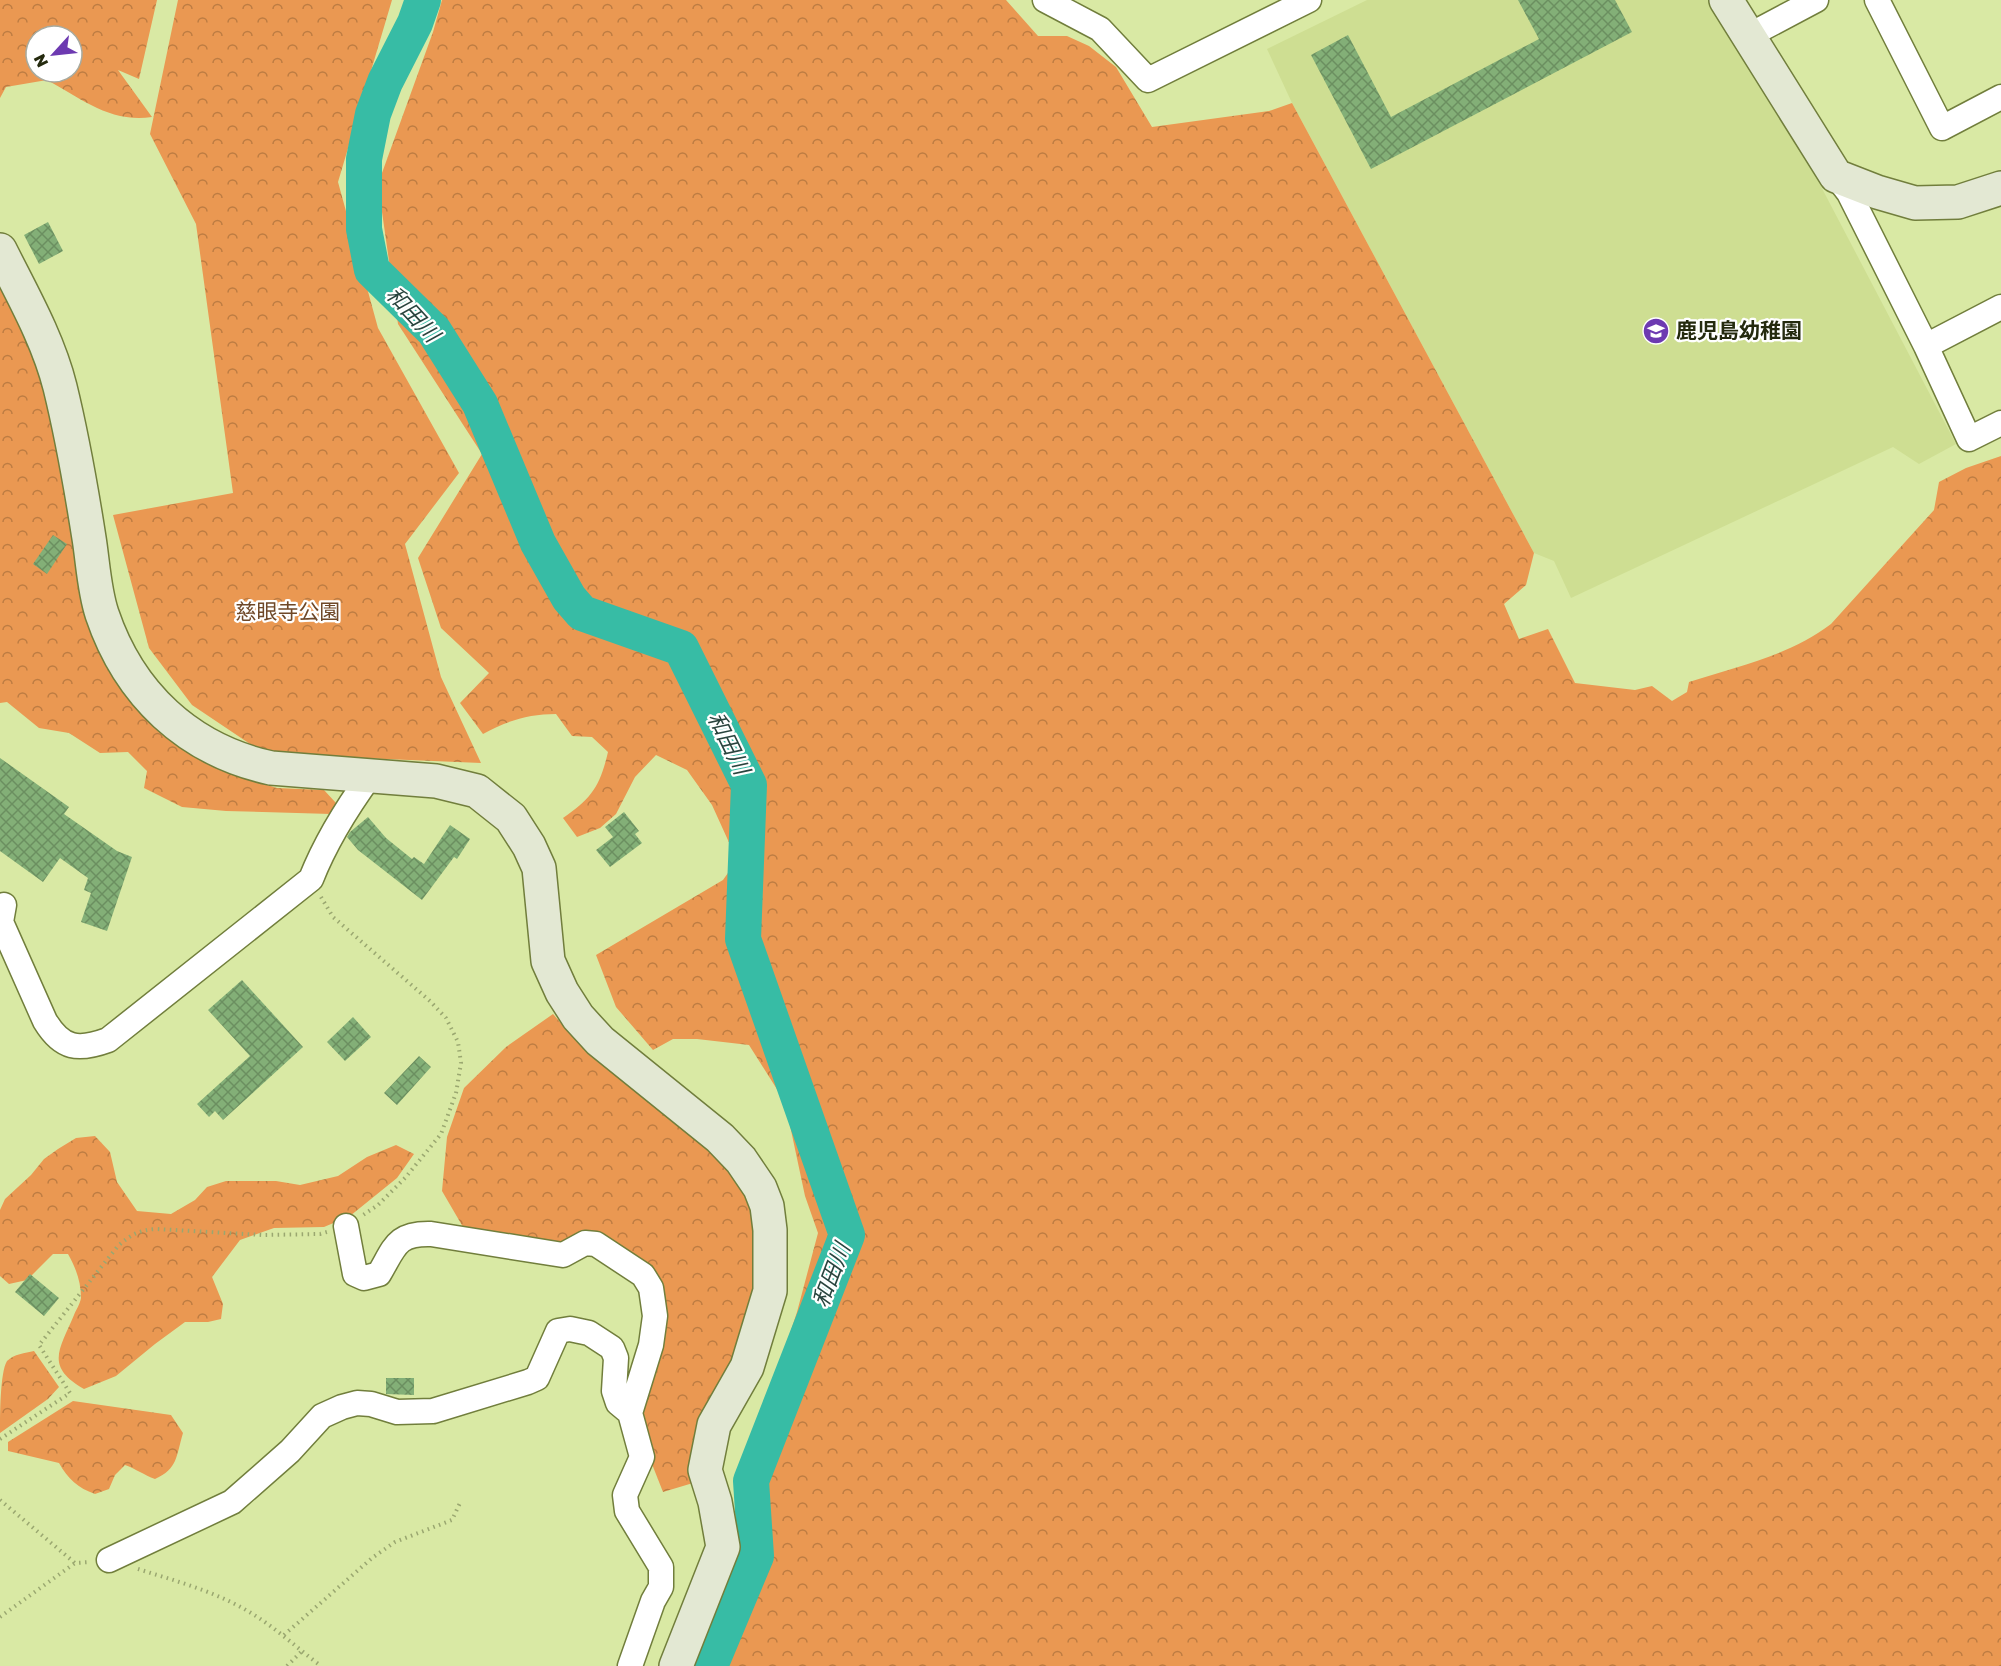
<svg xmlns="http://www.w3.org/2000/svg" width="2001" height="1666" font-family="'Golos Text','Noto Sans JP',sans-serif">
<defs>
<pattern id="forest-crowns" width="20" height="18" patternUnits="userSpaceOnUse" patternTransform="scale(1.5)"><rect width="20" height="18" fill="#ea9852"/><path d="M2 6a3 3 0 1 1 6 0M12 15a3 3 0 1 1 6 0" fill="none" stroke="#bd7c42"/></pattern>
<pattern id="building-cross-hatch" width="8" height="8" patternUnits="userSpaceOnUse" patternTransform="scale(1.5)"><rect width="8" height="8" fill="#83af77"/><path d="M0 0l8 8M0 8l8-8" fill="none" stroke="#6b8f60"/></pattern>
</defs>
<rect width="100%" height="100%" fill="#d9e9a4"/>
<path fill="#cede92" d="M1367,0h343l95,156 151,288 -37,20 -26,-17 -322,151 -17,-37 -20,-8 -242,-450 -25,-54z"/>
<path fill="url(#forest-crowns)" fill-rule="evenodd" d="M0,0h157l-18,79 -21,-9 34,47c-42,6 -70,-18 -105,-37l-41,7 -6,11zM36,36h36v36h-36z
M178,0h214l-54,182 40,146 81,145 -54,71 36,133 40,86 -216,-9 -73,-49 -43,-57 -36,-133 120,-22 -37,-269 -46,-90z
M442,0h564l32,36h29l22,10 27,21 36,60 117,-16 23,-8 242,450 -8,32 -22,19 15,35 29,-10 27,54 60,7 17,-4 20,15 15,-9 2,-10c49,-16 100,-26 142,-58l103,-114 5,-28 27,-14 35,-12v1210h-1285l-3,-5 14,-70 16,-47v-85l26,-62 28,-85 21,-79 -13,-37 -20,-94 -36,-57 -52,-6h-24l-20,11 -37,-43 -20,-52 127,-75 14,-20 -25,-55 -25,-35 -31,-15 -21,22 -19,37 -16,14 -23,9 -14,-19c29,-20 37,-32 45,-66l-16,-15 -20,-1 -16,-22c-27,0 -50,7 -73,20l-23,-31 29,-30 -48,-45 -23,-70 64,-104 -84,-130 -20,-140 55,-152z
M4,284l44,102 38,206 120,167 36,18 35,11 47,2 12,13 -5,11 -105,-3 -44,-4 -38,-19 3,-17 -19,-19 -28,1 -31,-20 -30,-5 -32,-26 -7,1v-417z
M553,1014l35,40 113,84 30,24 21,37 3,21 2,67 -64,196 -30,9 -15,-38 -9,-44 21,-80 -16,-61 -75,-22 -106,-20 -21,-36 5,-54 17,-49 42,-41z
M95,1136l15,16 7,30 20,29 34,3 24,-14 12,-13 19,-6h50l24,4 38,-9 29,-19 29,-12 18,9 -17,24 -47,38 -26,11 -50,1 -34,12 -28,37 11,27 -2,15 -13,3h-23l-30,22 -39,32 -32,13c-40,-23 -24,-40 -10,-74 2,-5 6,-11 7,-17 0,-16 -5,-30 -13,-44h-15l-26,26 -18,4 -9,-8v-66l5,-11 26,-24 13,-16 14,-10 18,-11z
M34,1351l25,36 -11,12 -48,34c0,-16 0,-61 7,-72 7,-7 18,-8 27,-10z
M73,1401l98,14 12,18c-7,23 -5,36 -28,46 -11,-4 -19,-10 -30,-14l-10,10 -6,14 -14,5c-17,-6 -27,-15 -36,-31l-51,-12v-9z"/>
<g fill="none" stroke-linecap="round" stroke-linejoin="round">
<path stroke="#37bca5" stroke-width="36" d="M423,0l-8,23 -30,59 -12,32 -9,45v70l8,41 62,61 46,73 58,139 31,55 13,15 99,35 68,137 -6,154 104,296 -96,246 5,75 -46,110"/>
</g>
<path fill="url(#building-cross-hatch)" d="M1518,0h97l17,32 -261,137 -60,-114 37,-20 43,82 148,-78z
M48,222l15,29 -24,13 -15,-29z
M53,535l14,9 -20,30 -14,-10z
M0,758l69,49 -5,7 53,37 15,6 -25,74 -26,-9 10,-29 -7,-3 4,-12 -28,-20 -17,24 -43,-31z
M624,812l15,19 -4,3 7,9 -32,24 -14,-17 17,-13 -8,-10z
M368,817l18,21 26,21 2,-2 10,7 26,-39 20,14 -13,20 -3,-2 -32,43 -64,-50 -11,-13 3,-5z
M242,980l61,67 -80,73 -8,-9 -6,6 -12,-13 53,-48 -42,-46z
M353,1017l18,20 -26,24 -18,-19z
M419,1056l12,11 -34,38 -13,-12z
M30,1274l29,24 -15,18 -29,-24z
M386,1378h28v17l-28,-1z"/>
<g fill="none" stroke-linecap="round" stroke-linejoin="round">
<defs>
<path id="street" d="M1045,0l55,29 48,51 161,-80
M1877,0l65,128 59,-31
M1748,36l68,-36
M1836,176l13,17 77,153 43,93 32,-16
M1926,346l75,-39
M4,905l-3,17 44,99c17,28 33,30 63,19l203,-161c15,-38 35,-70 59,-103
M346,1226l9,48 9,4 15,-4c16,-27 17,-41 52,-40l132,21 22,-12 11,1 47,31 8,13 4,28 -4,29 -21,68
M109,1560l123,-58 58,-51 32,-35 20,-9 15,-4 14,1 26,8 36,-1 95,-29 9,-4 21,-47 12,-2 19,4 23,15 4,10 -2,33 4,12 12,10 12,44 -17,38 2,16 34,56v20l-8,14 -23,65"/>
<path id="secondary" d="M1726,0l110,176 41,16 38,11 43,-1 43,-14
M0,250c22,44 48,89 60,137 12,49 21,100 29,151 4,25 5,52 13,76 27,80 86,136 169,154l165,13 41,10 34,27 18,28 10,22 9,93 14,31 16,25 22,24 120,97 21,22 19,28 7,18 3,24v61l-23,76 -33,58 -9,45 10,32 8,45 -47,119"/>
</defs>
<use href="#street" stroke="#717e3c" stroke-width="27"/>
<use href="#secondary" stroke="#717e3c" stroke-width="36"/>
<path stroke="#9aa770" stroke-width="4" stroke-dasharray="1.5 4.5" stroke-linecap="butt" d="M321,897l12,20 97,84 16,17 12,24 3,21 -5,30 -15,41 -36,44 -27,27 -15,10
M0,1439l70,-46 -31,-48 79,-99c12,-11 21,-16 38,-17l107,6 57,-1 7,-2
M0,1500l75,63 15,-1
M138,1569c38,12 79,23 113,44 25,15 46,35 70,53
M0,1617l75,-54
M284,1635l88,-77 23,-16 57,-22 8,-17
M287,1666l14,-14"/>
<use href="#street" stroke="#fff" stroke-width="24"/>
<use href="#secondary" stroke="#e3e8d3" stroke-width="33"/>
</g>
<defs>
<symbol id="school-disc" viewBox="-11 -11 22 22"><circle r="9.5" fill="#6d3ab1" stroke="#fff"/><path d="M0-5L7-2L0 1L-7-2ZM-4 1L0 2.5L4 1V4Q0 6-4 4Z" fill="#fff"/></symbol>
</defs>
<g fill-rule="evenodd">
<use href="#school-disc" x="1641" y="316" width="30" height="30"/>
</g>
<g text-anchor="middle" stroke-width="4.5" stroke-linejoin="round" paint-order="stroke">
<g font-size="21" font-weight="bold" fill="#242a0e" stroke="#fff" text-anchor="start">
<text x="1676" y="338">鹿児島幼稚園</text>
</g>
<g font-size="21" fill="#6f4828" stroke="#fff">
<text x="288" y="619">慈眼寺公園</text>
</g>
<g font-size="22" font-style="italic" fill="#29443e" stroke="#fff">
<text transform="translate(413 314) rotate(47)" y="8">和田川</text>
<text transform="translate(729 743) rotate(64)" y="8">和田川</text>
<text transform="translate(831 1275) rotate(-69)" y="8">和田川</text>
</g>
</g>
<g transform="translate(54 54) rotate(243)"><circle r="28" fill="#ffffff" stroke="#a7aa9f" stroke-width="1.5"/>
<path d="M0-4.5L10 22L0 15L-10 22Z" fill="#6d3ab1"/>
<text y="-9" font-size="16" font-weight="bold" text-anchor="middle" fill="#242a0e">N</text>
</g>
</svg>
